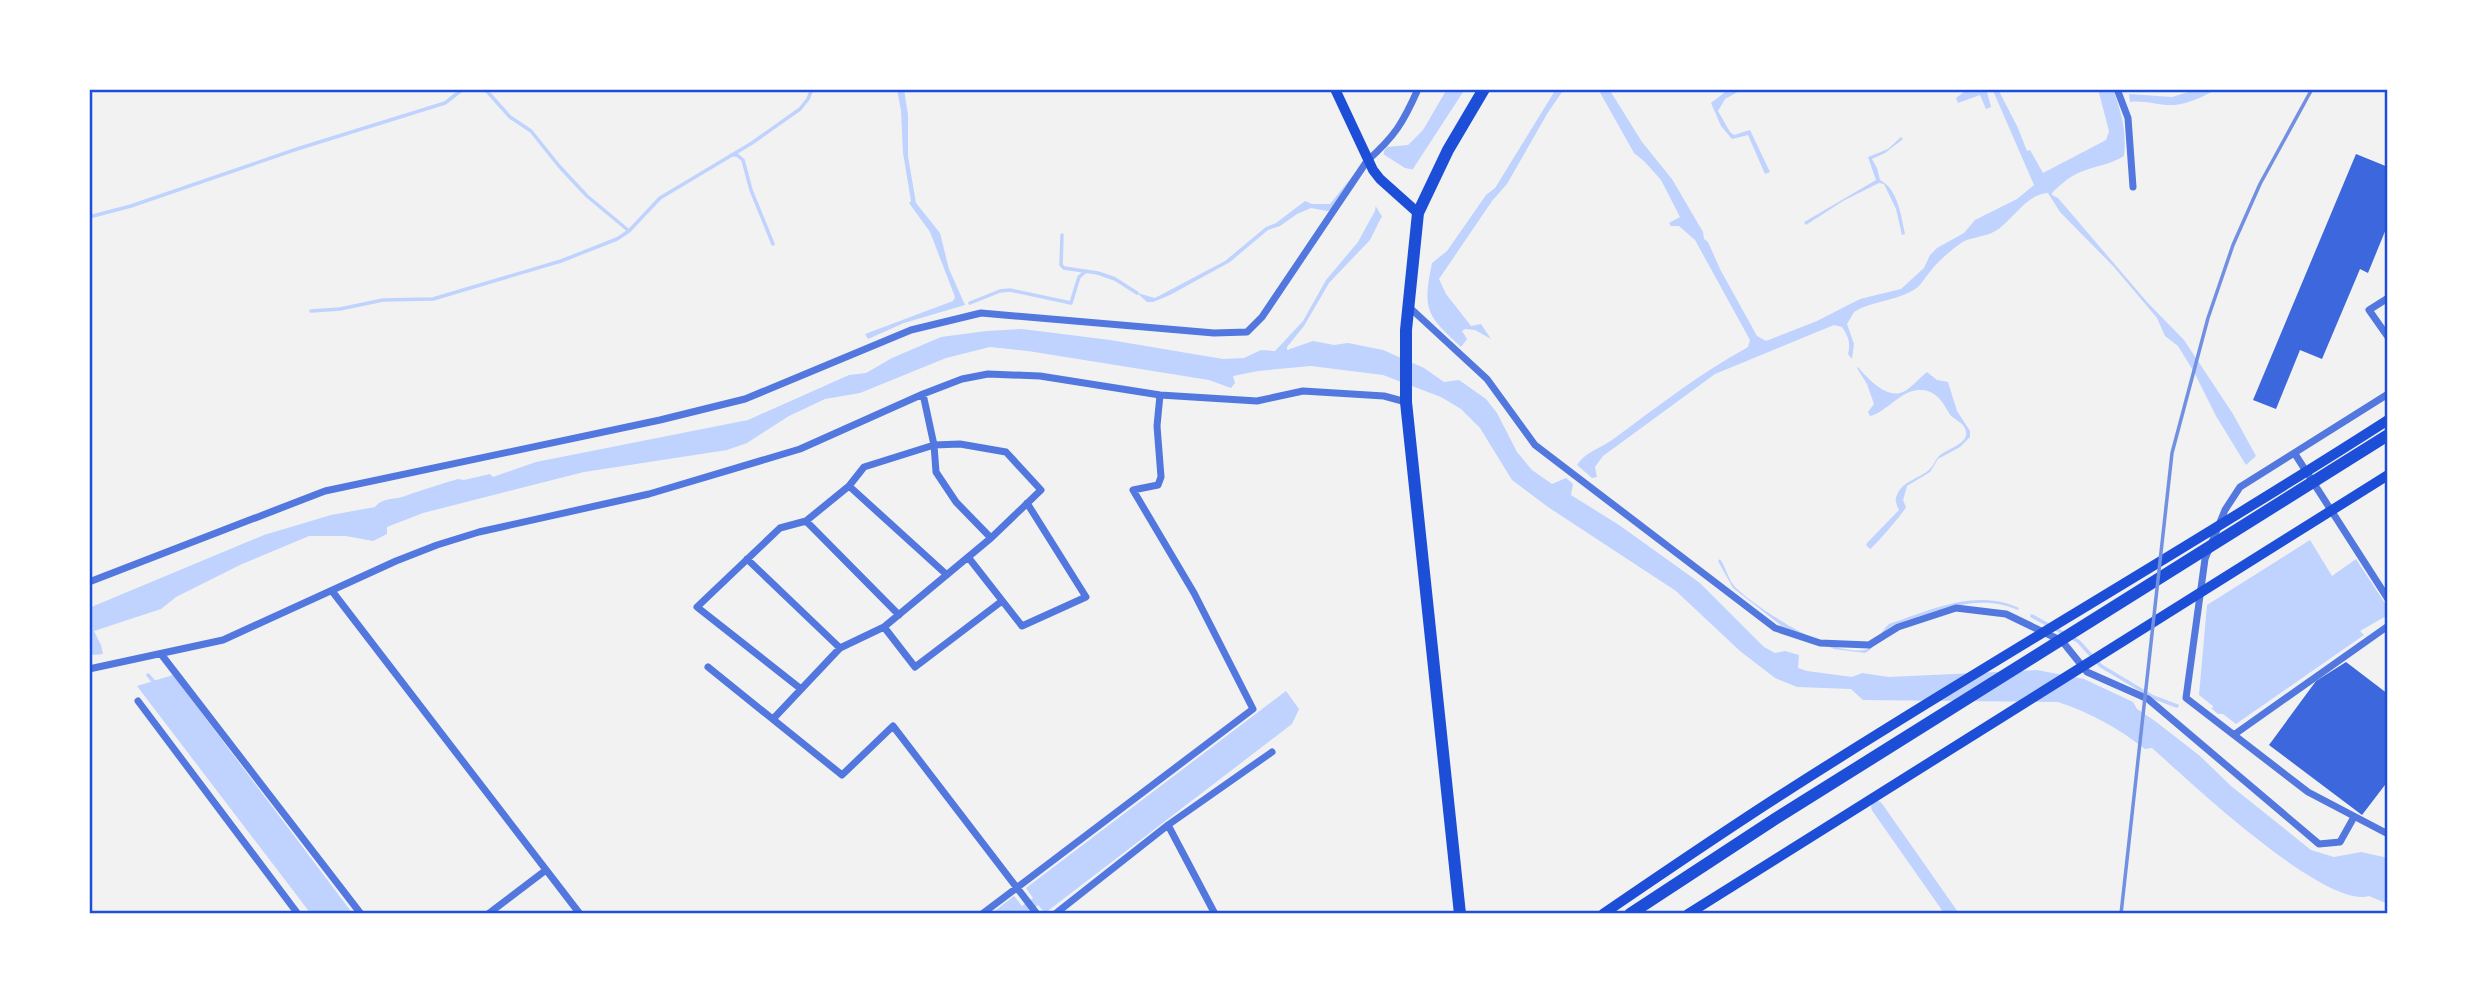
<svg xmlns="http://www.w3.org/2000/svg" width="2477" height="1003" font-family="Roboto,sans-serif">
<rect width="100%" height="100%" fill="#f2f2f2"/>
<path fill="#bfd3fe" d="M897,89h7l4,26v41l8,47 24,30 9,36 16,36 -61,18 -36,16 -3,-5 88,-33 2,-4 -25,-65 -21,-29 2,-2 -8,-48 -2,-42z
M1447,89h18l-84,129 -11,22 -41,43 -25,43 -17,21v3l26,-9 21,4 14,-2 35,7 41,18 20,14 15,-2 27,19 11,14 20,39 15,18 20,14 14,-6 7,6 -2,11 48,30 81,58 64,64 11,6 10,-2 14,4 -1,13 9,3 45,6 10,-4 27,4 148,-7 47,9 49,23 4,7 18,12 45,35 31,30 80,64 23,7 27,-5 27,6v46l-19,-8c-45,13 -182,-117 -217,-148l-7,1c-27,-21 -54,-36 -87,-47l-195,-2 -12,-11 -54,-2 -22,-9 -35,-27 -64,-60 -128,-84 -36,-27 -32,-52 -19,-19 -20,-12 -58,-22 -72,-9 -53,5 -25,5 2,7 -4,5 -22,-8 -181,-29 -38,-4 -44,11 -86,35 -35,6 -36,17 -42,27 -20,7 -143,22 -161,41 -36,14v7l-14,7 -27,-5h-37l-67,28 -66,33 -15,12 -67,22 7,14 2,9 -10,1 -4,-8v-39l175,-73 67,-20 44,-8c8,-10 20,-7 30,-11 17,-6 35,-12 53,-17l6,1 26,-6 3,3 43,-15 212,-42 101,-45 17,-2 26,-15 49,-21 45,-6 36,-2 88,11 113,19 21,-1 17,-8 14,1 28,-30 23,-41 32,-38 7,-13 10,-18 9,-60 3,-4 21,-2 15,-15z
M1556,89h8l-17,25 -40,70 -15,17 -53,78 7,15 25,32 10,-2 10,15 -16,-9 -10,-1 -3,2 5,8 -6,8c-34,-32 -39,-36 -29,-84l15,-12 39,-56 9,-7z
M1598,89h11l33,53 30,37 31,53 1,7 4,3 12,27 37,67 9,5 51,-20 43,-22 41,-10 23,-21 6,-13 7,-7 27,-15 11,-13 42,-21 17,-14 -40,-92 -3,-3 -4,2 4,15 -5,2 -6,-14 -22,8 -2,-5 12,-9h30l20,39 9,23 3,-1 13,23 63,-33 3,-9 -11,-42h15c8,23 14,42 11,67 -13,8 -24,9 -38,14 -14,4 -24,13 -34,23v2l6,3 89,104 37,38 49,74 23,42 -10,9 -30,-49 -22,-44 -16,-26 -13,-10 -8,-18 -43,-51 -54,-55 -12,-19c-20,1 -33,23 -47,34 -13,11 -29,9 -40,16 -11,8 -24,19 -32,30 -4,4 -6,9 -10,13 -18,15 -46,14 -65,26l-7,12 7,20 -2,15 -4,-5c3,-10 0,-19 -6,-27l-8,-2 -119,49 -112,82 -8,11 2,10 -5,1 -15,-13c8,-13 24,-17 35,-25 45,-33 87,-66 136,-93l2,-7 -55,-100 -16,-14h-8l-2,-3 11,-6 -19,-37 -16,-18 -11,-9z
M1729,89h14l-18,10 -7,12 12,21 4,3 16,-5 20,42 -5,2 -17,-39 -16,4 -11,-13 -10,-23z
M2198,89h19c-13,7 -28,15 -43,16 -15,1 -28,-5 -44,-3l-1,-8 43,3z
M1901,137l2,2 -18,14 -13,6 5,9 3,12c18,9 21,36 25,54l-3,1 -6,-26 -12,-25 -5,-1 -36,18 -37,24 -2,-3 2,-1 70,-41 -8,-23 20,-8z
M1355,173l-20,37 -8,1 -16,-3 -14,6 -17,12 -12,4 -38,32 -60,33 -17,7h-6l-10,-9 18,5 70,-37 41,-34 10,-4 29,-22 7,3h18z
M1858,367c9,11 27,30 42,26 9,-2 19,-15 27,-21l10,8 11,2 9,29 13,20v6l-10,10 -22,12 -8,13 -23,14 -4,14 3,7c-2,5 -31,39 -36,42l-4,-4 1,-2 32,-33c-2,-5 -5,-9 -2,-15 5,-14 24,-17 33,-26 4,-4 5,-9 9,-13 8,-7 29,-12 27,-24 -1,-10 -13,-12 -17,-19 -6,-11 -13,-22 -27,-23 -20,-2 -35,22 -52,26l-2,-4 6,-8 -7,-20 -10,-16z
M2310,540l22,36 24,-17 32,49v7l-28,16 4,4 -128,89 -13,-10h-5l-6,-5 1,-3 -14,-11 8,-90z
M1720,559c6,9 8,20 15,28 24,23 95,69 129,63 9,-1 17,-19 25,-26 42,-14 87,-36 130,-16l-1,2c-33,-15 -68,-4 -101,7 -8,3 -18,5 -25,9 -12,7 -15,21 -27,27l-31,-4 -52,-23 -49,-38 -15,-27z
M173,675l180,239h-42l-174,-228z
M1286,691l13,18 -7,15 -247,189 -7,-8 -12,9h-35l23,-18 8,10 11,-8 -7,-10z"/>
<path fill="#f2f2f2" d="M1383,154l22,14 10,2 -32,48 -10,-16 5,-40z"/>
<g fill="none" stroke-linecap="round" stroke-linejoin="round">
<path stroke="#bfd3fe" stroke-width="3.5" d="M485,89l25,28 21,14 28,35 28,30 42,35
M731,155h6l6,5 8,30 22,54
M89,217l42,-11 166,-57 148,-46 18,-14
M1062,235l-1,30 3,3 34,5 17,6 22,14
M970,303l30,-12 10,-1 61,13 8,-26 7,-6
M311,311l29,-2 43,-9 50,-1 128,-38 56,-22 12,-8 31,-33 92,-55 48,-34 8,-10 4,-10
M2032,616l33,18
M2072,638l6,3 23,25 52,31 24,9
M148,675l7,8"/>
<path stroke="#bfd3fe" stroke-width="12" d="M1877,807l75,107"/>
</g>
<path fill="#3d67dc" d="M2356,154l32,13v57l-20,49 -8,-4 -38,90 -22,-9 -24,59 -23,-9z
M2346,662l42,32v87l-26,34 -93,-70 47,-64z"/>
<g fill="none" stroke-linecap="round" stroke-linejoin="round">
<path stroke="#5277de" stroke-width="7" d="M2117,89l11,29 5,69
M2388,298l-19,12 19,27
M1408,306l79,73 48,66 240,183 45,15 49,2 29,-18 58,-19 50,6 56,27 25,31 61,27 171,145 21,-2 14,-25
M2388,394l-148,93 -15,23 -20,49 -19,139 122,94 80,42
M2295,454l93,145
M849,486l98,89
M806,521l93,94
M968,557l54,69 64,-29 -59,-94
M747,559l93,89
M89,582l236,-91 335,-71 85,-21 166,-69 70,-17 233,20 33,-1 15,-15 105,-156c28,-25 36,-38 51,-72
M332,591l248,323
M884,627l31,40 87,-66
M161,654l200,260
M708,667l134,108 51,-49 144,188
M89,669l134,-29 173,-79 41,-16 42,-13 170,-38 151,-45 123,-55 39,-15 26,-5 52,2 120,19 97,6 46,-10 81,5 22,6
M801,689l-104,-82 83,-79 26,-7 43,-35 15,-19 70,-22 26,-1 46,8 35,38 -50,48
M138,701l160,213
M773,719l67,-71 44,-21 107,-89 -35,-36 -20,-30 -2,-27 -11,-51
M2235,734l153,-108
M488,914l58,-44
M982,914l271,-205 -59,-116 -61,-103 25,-5 3,-8 -4,-51 3,-31
M1055,914l113,-89
M1215,914l-47,-89 104,-73"/>
<path stroke="#1d4ed8" stroke-width="10" d="M1335,89l38,81 7,9 38,34
M1603,914c60,-41 120,-82 181,-121 199,-128 405,-245 604,-373
M1688,914l700,-439"/>
<path stroke="#1d4ed8" stroke-width="12" d="M1460,914l-54,-512v-72l12,-117 30,-63 36,-61"/>
<path stroke="#1d4ed8" stroke-width="12" d="M1630,914l145,-95 613,-384"/>
<path stroke="#7290e2" stroke-width="3.5" d="M2121,914l51,-461 36,-135 25,-73 27,-61 52,-95"/>
</g>
<rect width="2477" height="1003" fill="none" stroke="#ffffff" stroke-width="182"/>
<rect x="91" y="91" width="2295" height="821" fill="none" stroke="#1d4ed8" stroke-width="2.5"/>
</svg>
